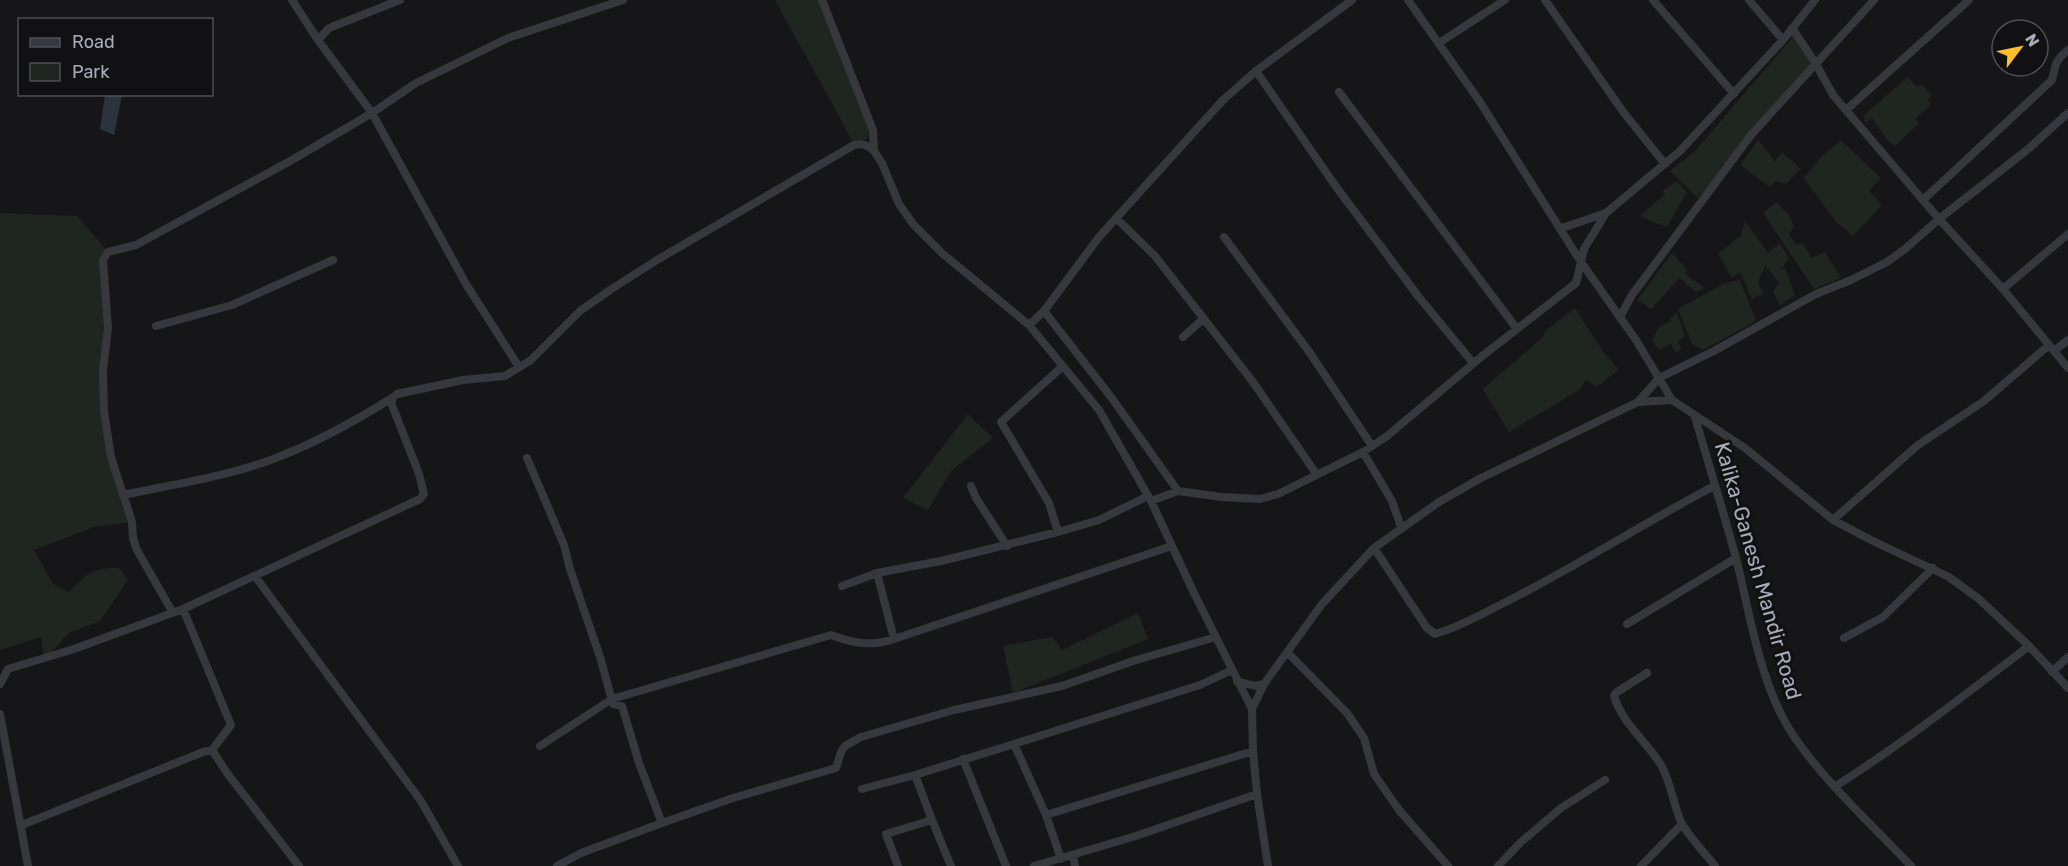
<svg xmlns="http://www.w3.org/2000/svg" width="2068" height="866" font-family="Rubik,sans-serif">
<rect width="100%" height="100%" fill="#161618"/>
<path fill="#1e261f" d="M775,0h47l51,130 -7,9 -12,6c-25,-50 -53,-96 -79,-145z
M1793,37l18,26 -113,135 -28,-27 25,-20z
M1908,77l9,10 5,-3 10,12 -4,4 3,5 -16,14 4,4 -24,23 -7,-5 -16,-23 -6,5 -3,-7z
M1758,140l17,21 7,-9 19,17 -15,15 -11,-3 -5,6 -30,-22z
M1841,140l40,38 -12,13 13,14 -29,31 -17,-14 -32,-44 16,-20z
M1677,181l10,11 -20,35 -27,-11 25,-22 -3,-3z
M1776,202l13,13 5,12 -5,7 7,10 6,-1 10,15 13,-6 16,26 -27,11 -51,-76z
M0,213l77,3 31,36 -5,9 5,67 -5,42 8,87 21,65 -38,5 -60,23 19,34 16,8c18,-18 23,-25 50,-24l9,12 -28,41 -31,12 -17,19 -8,7 -3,-22 -41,13v6z
M1745,221l23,32 12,-10 9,16 -9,11 5,-2 10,27 -15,10 -7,-13 6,-9 -14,-18 -7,18 6,10 -12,6 -12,-27 -8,6 -14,-24 23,-19z
M1672,253l16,17 -3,3 19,15 -9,4 -15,-14 -29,31 -14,-9z
M1740,280l16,41 -53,29 -11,-6 -14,-35 47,-26z
M1575,308l29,45 15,16 -22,18 -11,-7 -7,10 -70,42 -26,-43 60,-52 2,-6z
M1677,313l8,23 -7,5 3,8 -5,4 -5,-9 -12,6 -7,-10 7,-13 12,-6 -1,-3z
M968,414l25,24 -42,33 -23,39 -25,-12z
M1138,613l10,26 -135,54 -10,-47 49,-9 10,13z"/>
<path fill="#2b343d" d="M105,95h17l-8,40 -14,-6z"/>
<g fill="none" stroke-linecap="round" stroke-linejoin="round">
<path stroke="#37383d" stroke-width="8" d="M292,0l26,40 54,73 94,171 53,83
M822,0l51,130 1,21 8,12 17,41 14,20 30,30 86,71 70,85 52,91
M1408,0l72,102 101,160 55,78 36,60
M1545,0l79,113 41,51
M1653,0l81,94
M1749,0l34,40
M1792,28l24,36 17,31 106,124 64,70 65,79
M318,40l11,-12 71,-28
M1439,43l66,-43
M1256,71l81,117 81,108 55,67
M1339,92l178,237
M1846,110l123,-110
M1923,200l129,-120c4,-17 3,-19 16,-30
M1116,218l39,38 98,126 64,93
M1562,228l44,-15
M1224,237l86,116 62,93
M2003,289l65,-55
M1620,317l12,-22 119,-160 123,-135
M1029,325l15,-14
M156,326l76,-21 101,-45
M1183,337l20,-18
M2054,351l14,-11
M1638,402l21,-24 55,-27 102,-57 35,-14 36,-18 18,-13 34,-30 88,-69 41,-37
M1695,417c14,49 29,96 42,145 14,57 24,127 58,176 31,45 78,88 116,128
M1363,452l29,49 9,26
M527,458l37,87 6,24 30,88 13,47 9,2 17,57 23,60
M971,486l5,12 31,48
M1178,491l-67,-94 -67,-86 55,-74 124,-137 33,-29 96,-71
M123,495c48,-10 99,-18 145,-34 44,-16 84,-38 124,-63
M1833,520l85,-75 66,-44 65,-56
M1058,532l-9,-29 -48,-81 62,-56
M1374,548l53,80 8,6c25,-7 48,-21 71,-32 71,-36 138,-79 208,-116
M877,573l17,66 278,-93
M255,576l166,225 37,65
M842,586l35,-13 64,-12 117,-29 41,-12 49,-24
M183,609l48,116 -19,25 15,23 72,93
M173,613l-36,-63 -4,-12 -1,-16 -21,-65 -7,-46 -1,-41 5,-42 -5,-68 5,-8 28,-7 156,-85 80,-47 44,-30 92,-45 115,-38
M1627,624l109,-66
M1844,638l39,-21 50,-49
M1287,652l60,61 17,25 10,36 25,36 49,56
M2052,672l16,-15
M1647,673l-30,19 -3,4c8,27 33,46 47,69 10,17 12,39 20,57 8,15 23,30 34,44
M1237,681l18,5 9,-2
M0,684l8,-15 66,-20 109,-40 237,-110 4,-5 -5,-20 -27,-69v-7l5,-4 66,-14 42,-4 26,-16 49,-49 30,-21 47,-30 197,-115c9,-2 13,0 20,6
M1252,709l-59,-118 -42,-90 27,-10 44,6 38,2 18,-5 85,-42 23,-15 95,-80 95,-74 8,-34 22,-36 74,-62 103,-111 32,-40
M0,714l28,152
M1014,744l186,-59 32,-15
M540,746l72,-47 219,-64c21,8 40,12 63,4
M963,759l43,107
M1836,786c67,-43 130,-92 193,-140
M862,789l53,-14
M1046,815l207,-64
M932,820l19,46
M22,825l181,-73 9,-2
M1073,856l2,10
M557,866l24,-13 81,-30 71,-25 103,-30 5,-16 4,-6 16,-9 93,-27 108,-24 71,-25 83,-24
M898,866l-12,-32 46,-14 -17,-45 99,-31 32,71 15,44
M1034,866l102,-30 121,-42
M1268,866l-11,-72 -4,-43 -1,-42 12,-25 58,-80 52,-56 65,-46 42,-24 157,-76 34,-2 73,48 88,72 38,20 78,37 30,22 50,47 39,42
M1498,866l23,-24 40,-34 44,-28
M1641,866l41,-42"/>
</g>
<g text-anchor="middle" stroke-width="6" stroke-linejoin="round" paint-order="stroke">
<g font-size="21" fill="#a7acb9" stroke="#111113">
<text transform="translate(1758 571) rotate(74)" y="7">Kalika-Ganesh Mandir Road</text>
</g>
</g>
<rect x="18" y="18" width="195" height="78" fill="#111113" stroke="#4d4f55" stroke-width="1.5"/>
<rect x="30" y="38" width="30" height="9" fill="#37383d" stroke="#4d4f55" stroke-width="1.5"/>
<text x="72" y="48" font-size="18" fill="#a7acb9">Road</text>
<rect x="30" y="63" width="30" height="18" fill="#1e261f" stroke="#4d4f55" stroke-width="1.5"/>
<text x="72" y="78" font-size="18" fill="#a7acb9">Park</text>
<g transform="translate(2020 48) rotate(58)"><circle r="28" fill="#111113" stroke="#4d4f55" stroke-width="1.5"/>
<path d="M0-4.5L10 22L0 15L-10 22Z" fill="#fcbf2a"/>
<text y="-9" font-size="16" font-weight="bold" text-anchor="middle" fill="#a7acb9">N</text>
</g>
</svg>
